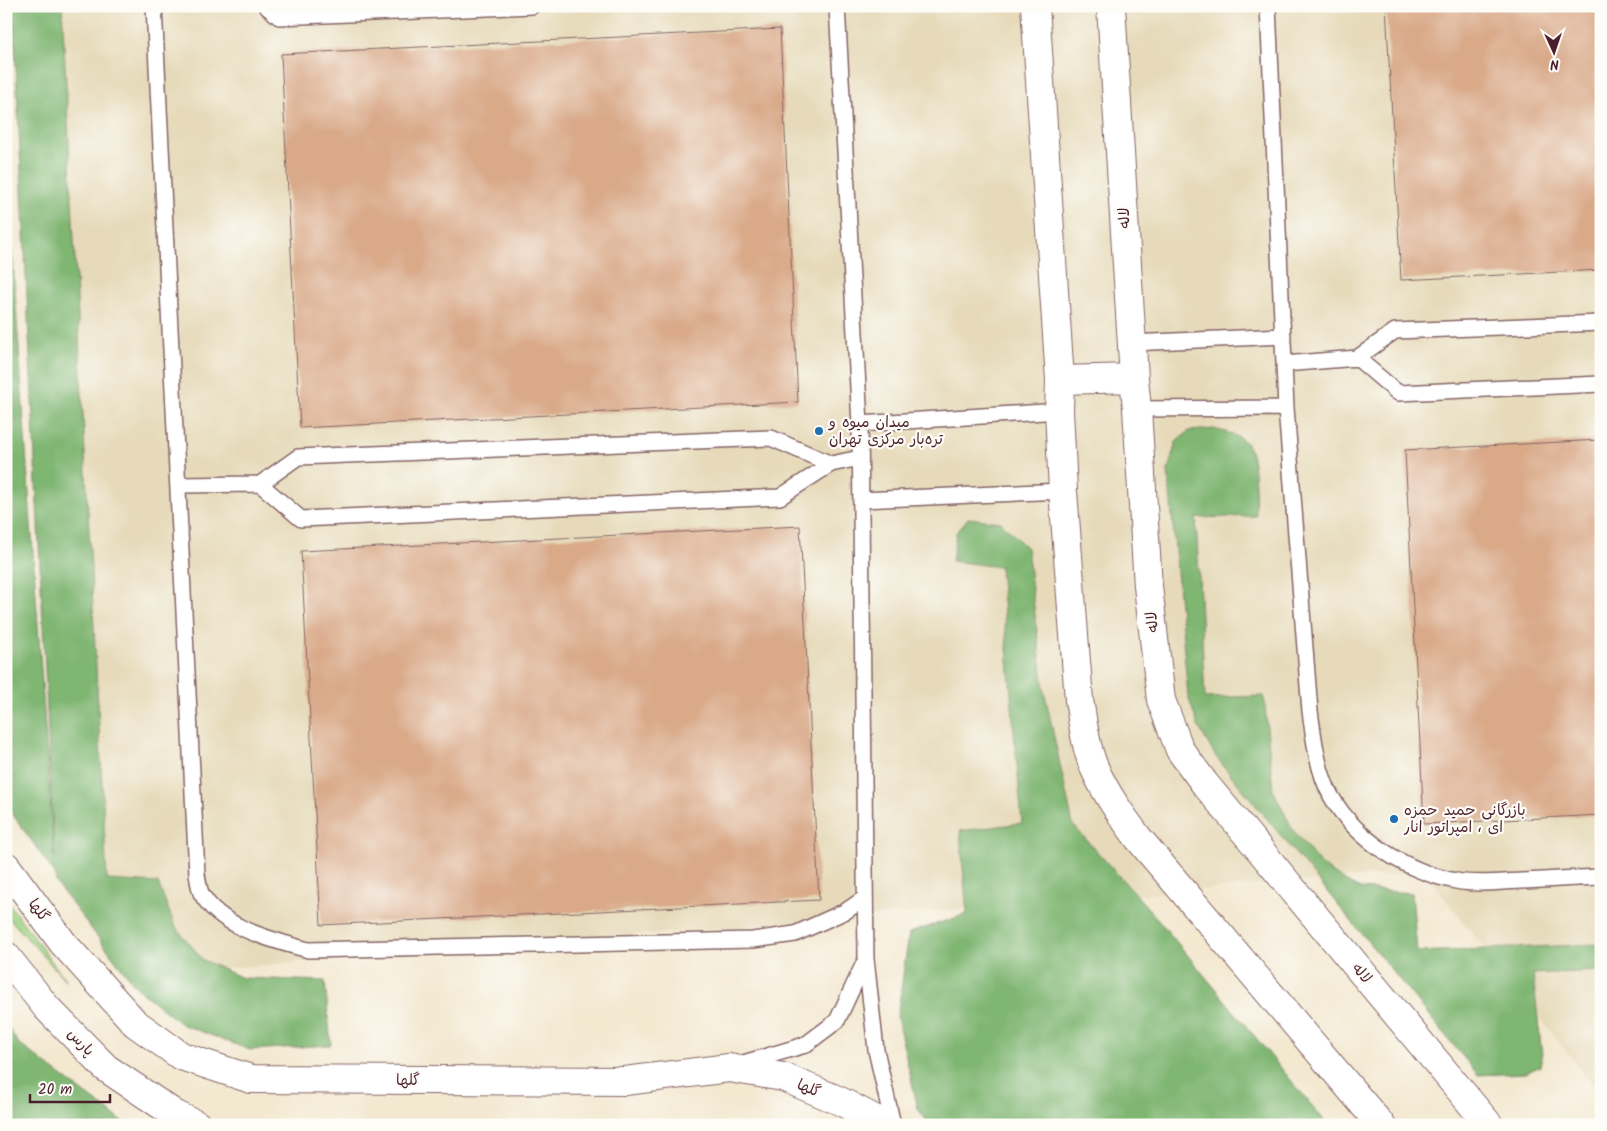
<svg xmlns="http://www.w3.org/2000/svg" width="1607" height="1131" font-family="Kalam,'Playpen Sans Arabic',sans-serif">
<rect width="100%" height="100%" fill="#fdfcf7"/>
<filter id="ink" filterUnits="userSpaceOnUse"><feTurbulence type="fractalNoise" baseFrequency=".02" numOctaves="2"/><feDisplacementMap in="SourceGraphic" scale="10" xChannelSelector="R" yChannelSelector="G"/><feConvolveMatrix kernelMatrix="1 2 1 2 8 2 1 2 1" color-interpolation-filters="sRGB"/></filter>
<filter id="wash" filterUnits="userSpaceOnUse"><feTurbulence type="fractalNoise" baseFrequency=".0096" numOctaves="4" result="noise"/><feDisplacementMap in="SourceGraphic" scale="20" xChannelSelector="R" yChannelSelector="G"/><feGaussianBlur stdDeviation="1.12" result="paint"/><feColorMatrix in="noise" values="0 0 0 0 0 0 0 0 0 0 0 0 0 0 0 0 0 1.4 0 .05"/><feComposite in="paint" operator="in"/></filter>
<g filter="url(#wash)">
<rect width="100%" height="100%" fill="#f3e8d0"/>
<path fill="#e6daba" d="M12,6h1589v1089l-177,-223 -1249,100 -115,-115z"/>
<path fill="#9fd485" stroke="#747a58" d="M6,900l61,82 -61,-67z"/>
<path fill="#7fb672" stroke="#646a4e" d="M13,6h49l45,874 51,3 17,43 28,34 40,18 82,3 6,64 -81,5 -69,-26 -44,-36 -81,-105 -1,-9 -49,-69v-644l48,695z
M1214,429c11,3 28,6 34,17 8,14 7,53 8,70l-60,2 9,180 59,-2 9,94 20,40 29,36 28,18 10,5 52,4 5,59 184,-8v27l-68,3 9,81 -2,11 -14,7 -48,2 -262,-318 -18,-31 -10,-30 -20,-226 8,-28 13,-11z
M968,518l33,4 26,26 17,142 29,135 83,92 172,208h-398l-12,-16 -21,-91 12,-85 58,-19 -7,-83 62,-8 -22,-256 -48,-6 4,-28z
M6,1024l13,20 108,81h-110l-11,-8z"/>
<g id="blocks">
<path fill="#d9a988" d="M1386,6h215v264l-200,10z
M780,29l18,373 -498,26 -19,-374z
M1601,440v375l-177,9 -19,-374z
M800,526l19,374 -498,25 -20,-374z"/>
</g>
</g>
<g filter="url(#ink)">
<use href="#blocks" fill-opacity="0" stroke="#856565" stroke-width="1"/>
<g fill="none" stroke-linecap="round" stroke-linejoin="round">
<defs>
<path id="service" d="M154,6l43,868c1,6 2,14 4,19 19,35 72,47 107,57l445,-10 42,-6 51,-23 19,-13
M266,6l13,11 253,-11
M837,6l23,418 6,535 10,91 17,75
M1268,6l18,402 24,303c4,28 7,59 21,85 25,44 76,76 125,85 21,4 44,1 65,0 26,-1 53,-3 80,-4
M1131,343l152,-7
M1357,358l41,35 203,-9
M1284,364l73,-6 38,-27 206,-8
M1137,409l149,-1
M860,424l199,-13
M831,464l29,-6
M178,485l82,-1 38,-27 473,-19 60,26 -51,33 -479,22 -41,-35
M861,500l202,-9
M740,1064l65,-19 32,-24 28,-60"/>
<path id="tertiary" d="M1035,6l25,374 -1,31 4,80 16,209c4,22 6,46 15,67 11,26 28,49 45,72l242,286
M1111,6l23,372 3,31 11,177 13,114 19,50 25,34 284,341
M1060,380l74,-2
M6,866l57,77 72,80 46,33 70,23 374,2 104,-13 54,9 57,24 46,24
M6,956l41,52 59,60 70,47 21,10"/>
</defs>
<use href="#service" stroke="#856565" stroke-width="18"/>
<use href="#tertiary" stroke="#856565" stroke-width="30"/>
<use href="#service" stroke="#fff" stroke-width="15"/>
<use href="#tertiary" stroke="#fff" stroke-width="28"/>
</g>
</g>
<g fill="#1f6fb2" stroke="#fdfcf7" stroke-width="2">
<circle cx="819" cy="431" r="5"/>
<circle cx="1394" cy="819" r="5"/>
</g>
<g text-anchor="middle" stroke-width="4.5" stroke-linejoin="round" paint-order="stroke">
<g font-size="15" fill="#4a1f2b" stroke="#fdfcf7">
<text transform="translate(1124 218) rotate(-93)" y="5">لاله</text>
<text transform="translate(1152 622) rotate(-96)" y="5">لاله</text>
<text transform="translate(39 910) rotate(54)" y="5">گلها</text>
<text transform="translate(1362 973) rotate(50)" y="5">لاله</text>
<text transform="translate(81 1042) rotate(46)" y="5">پارس</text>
<text x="408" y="1085">گلها</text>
<text transform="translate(809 1088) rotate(23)" y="5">گلها</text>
</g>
<g font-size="15" fill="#4a1f2b" stroke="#fdfcf7" text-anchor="start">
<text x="829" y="427">میدان میوه و<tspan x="829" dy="17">تره‌بار مرکزی تهران</tspan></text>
<text x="1404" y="815">بازرگانی حمید حمزه<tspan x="1404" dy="17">ای ، امپراتور انار</tspan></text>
</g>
</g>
<rect width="1607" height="1131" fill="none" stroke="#fdfcf7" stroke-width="25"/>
<g transform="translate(1554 52) rotate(177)" stroke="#fdfcf7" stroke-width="4" paint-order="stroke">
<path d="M0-4L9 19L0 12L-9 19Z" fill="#4a1f2b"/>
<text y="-8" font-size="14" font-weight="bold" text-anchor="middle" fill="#4a1f2b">N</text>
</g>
<path d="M30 1094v8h80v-8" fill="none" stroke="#4a1f2b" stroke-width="2.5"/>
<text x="38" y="1094" font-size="15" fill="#4a1f2b" stroke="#fdfcf7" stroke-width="4" paint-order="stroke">20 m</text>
</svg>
